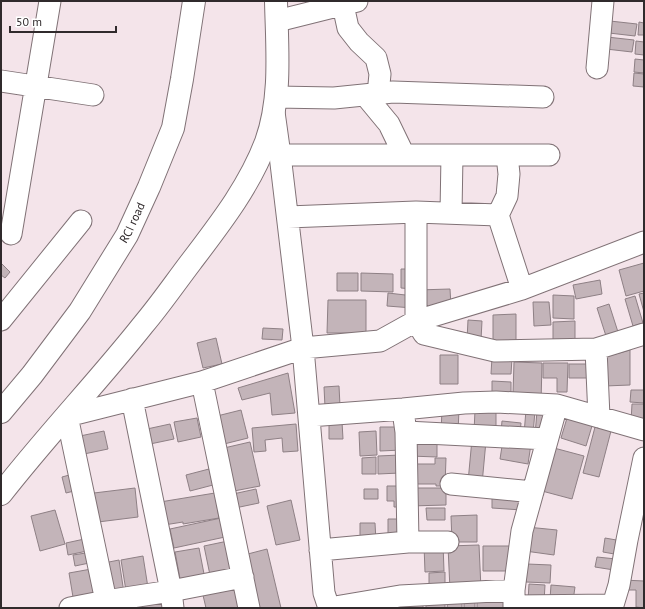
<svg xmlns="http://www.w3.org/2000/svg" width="645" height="609" font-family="'PT Sans',sans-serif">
<rect width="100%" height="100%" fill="#f4e4ea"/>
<path fill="#c3b4b9" stroke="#8e8085" d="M610,21l27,3 -2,12 -26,-3z
M639,22l5,1v12h-6z
M607,37l27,3 -2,12 -26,-3z
M636,41l8,1v13l-9,-1z
M635,59l9,1v13l-10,-1z
M634,73l10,1v13l-11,-1z
M1,263l9,9 -5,6 -4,-3z
M644,263v28l-18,5 -7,-26z
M401,269h12v20l-12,-1z
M337,273h21v18h-21z
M361,273l32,1v18l-32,-1z
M600,280l2,14 -26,5 -3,-14z
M450,289l1,17 -33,2 -1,-18z
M388,293l26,3 -1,12 -26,-2z
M644,293v19l-5,-18z
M553,295l21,1v23l-21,-1z
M635,296l8,27 -10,3 -8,-27z
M328,300h38v36l-11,-3h-28z
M533,302h16l2,23 -17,1z
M609,304l9,28 -12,4 -9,-28z
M516,314v31h-23v-30z
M468,320l14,1 -1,19h-14z
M575,321v25h-22v-24z
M263,328l20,1 -1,11 -20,-1z
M216,338l6,26 -19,4 -6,-25z
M630,350v35l-25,1v-29z
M440,355h18v29h-18z
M492,357l20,1 -1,16h-20z
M514,362l28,1 -1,40 -28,-9z
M543,363h25l-1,29h-10v-14h-14z
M569,364h25v14h-25z
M288,373l7,40 -23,2 -2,-22 -28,7 -4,-12z
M492,381l19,1v17l-19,-1z
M339,386l1,20 -15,1 -1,-20z
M631,390h13v13l-14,-1z
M632,404h12v17h-13z
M442,409h17l-1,24h-17z
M241,410l7,28 -28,7 -7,-28z
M475,410h21v23l-22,-1z
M526,410l9,1 -2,23h-9z
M537,411l10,1 -2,24 -10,-1z
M197,418l4,19 -23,5 -4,-20z
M567,418l25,8 -6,20 -25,-8z
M502,421l19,2 -1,11 -19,-2z
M329,422h13l1,17h-14z
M170,424l4,15 -24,5 -3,-15z
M296,424l2,27 -15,1 -1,-14 -17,2 1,11 -12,1 -2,-24z
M380,427h21l1,23 -22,1z
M595,427l16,4 -12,46 -16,-4z
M104,431l4,18 -24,5 -4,-18z
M376,431l1,24 -17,1 -1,-24z
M410,435l27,1v21l-27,-1z
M472,439l14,2 -4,43 -14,-2z
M503,440l28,4 -3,20 -28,-5z
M250,442l10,44 -26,5 -10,-43z
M554,448l30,8 -12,43 -30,-8z
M400,455v18l-22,1v-18z
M376,457v17h-14v-16z
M435,458h11l-1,28h-9v-2h-24v-20h23z
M209,469l4,16 -23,6 -4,-16z
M73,474l5,16 -12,3 -4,-16z
M387,486h18v21h-11v-6h-7z
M135,488l3,29 -40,5 -4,-29z
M410,488h36v17l-36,1z
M256,489l3,14 -24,5 -2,-14z
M364,489h14v10h-14z
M215,493l4,25 -36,6v-2l-19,3 -4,-23z
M492,493l31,2 -1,15 -30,-2z
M291,500l9,40 -24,5 -9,-39z
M426,508h19v12h-18z
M55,510l10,34 -25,7 -9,-35z
M477,515v27h-25l-1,-26z
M221,518l4,19 -51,11 -4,-19z
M388,519h16v19h-16z
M360,523h15l1,18h-16z
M527,527l30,3 -3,25 -29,-4z
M89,538l3,12 -24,5 -2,-12z
M605,538l17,3 -2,14 -17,-3z
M228,541l7,34 -24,5 -7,-34z
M443,544l1,27 -19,1 -1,-27z
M479,545l2,44 -31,1 -2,-44z
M483,546h29v25h-29z
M199,548l6,31 -24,5 -6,-32z
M267,549l14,59h-24l-13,-53z
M92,552l2,10 -19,4 -2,-11z
M143,556l6,38 -22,3 -6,-37z
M597,557l19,2 -2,11 -19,-3z
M119,560l5,33 -14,3 -6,-33z
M527,564l24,1 -1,18 -24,-1z
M97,568l5,31 -28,4 -5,-30z
M445,572v18l-16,1v-18z
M623,580l21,1v27l-8,-1v-17h-13z
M234,584l6,24h-34l-4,-17z
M529,584l16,1 -1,17 -16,-1z
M551,585l24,2 -2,14 -23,-2z
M167,592l3,16h-33l-2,-9z
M477,593l32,2 -1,13h-31z
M464,597l11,1v10h-11z
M448,599h14v9h-15z
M426,602l19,1v5h-19z
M403,603h20v5h-20z"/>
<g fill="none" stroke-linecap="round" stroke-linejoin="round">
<defs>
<path id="minor" d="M343,5l5,23 11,14 17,16 4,16 -2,20
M277,21l80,-20
M597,68l6,-67
M1,81l92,14
M365,95l24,29 15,31
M276,97l58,1 59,-6 150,5
M274,112l6,43 23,193 21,245 5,15
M280,155h269
M416,212v109l8,13 71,17 101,-2 48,-15
M451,213l1,-58
M498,215l9,-19 2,-22 -2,-19
M288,217l128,-5 82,3 24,74
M11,234l39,-233
M1,320l80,-99
M596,349l3,68
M202,382l47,226
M132,399l39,192 2,17
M309,416l94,-7 61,-6 32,-1 61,3 87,25
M404,418l2,14 2,110
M406,432l141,7
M451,484l82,8
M320,550l88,-8h40
M106,601l65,-10 72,-14
M514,606l99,-1 6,-20 8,-45 17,-82
M70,608l36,-7 -39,-185 135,-34 101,-34 77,-7 36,-20 106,-32 122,-47
M329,608l71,-12 114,-6
M514,608v-18l8,-59 35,-126"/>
<g id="major">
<path id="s1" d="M1,412l31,-37 48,-64 47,-76 22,-48 24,-59 9,-49 12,-78"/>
<path d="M1,494c45,-58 96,-111 142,-169 17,-20 32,-42 48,-63 28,-37 58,-75 75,-120 16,-45 11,-94 10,-141"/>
</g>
</defs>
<use href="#minor" stroke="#807276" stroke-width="23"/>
<use href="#major" stroke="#807276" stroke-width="24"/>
<use href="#minor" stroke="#fff" stroke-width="21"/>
<use href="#major" stroke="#fff" stroke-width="22"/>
</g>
<g text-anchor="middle" stroke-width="4" stroke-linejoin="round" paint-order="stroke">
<g font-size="12" fill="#302a2c" stroke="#fff">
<text dy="4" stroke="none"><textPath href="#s1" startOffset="231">RCI road</textPath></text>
</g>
</g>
<rect width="645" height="609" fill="none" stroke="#302a2c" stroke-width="4"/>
<path d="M10 26v6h106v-6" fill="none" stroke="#302a2c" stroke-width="2"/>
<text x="16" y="26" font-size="12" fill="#302a2c" stroke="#ffffff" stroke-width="3" paint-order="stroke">50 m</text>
</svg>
